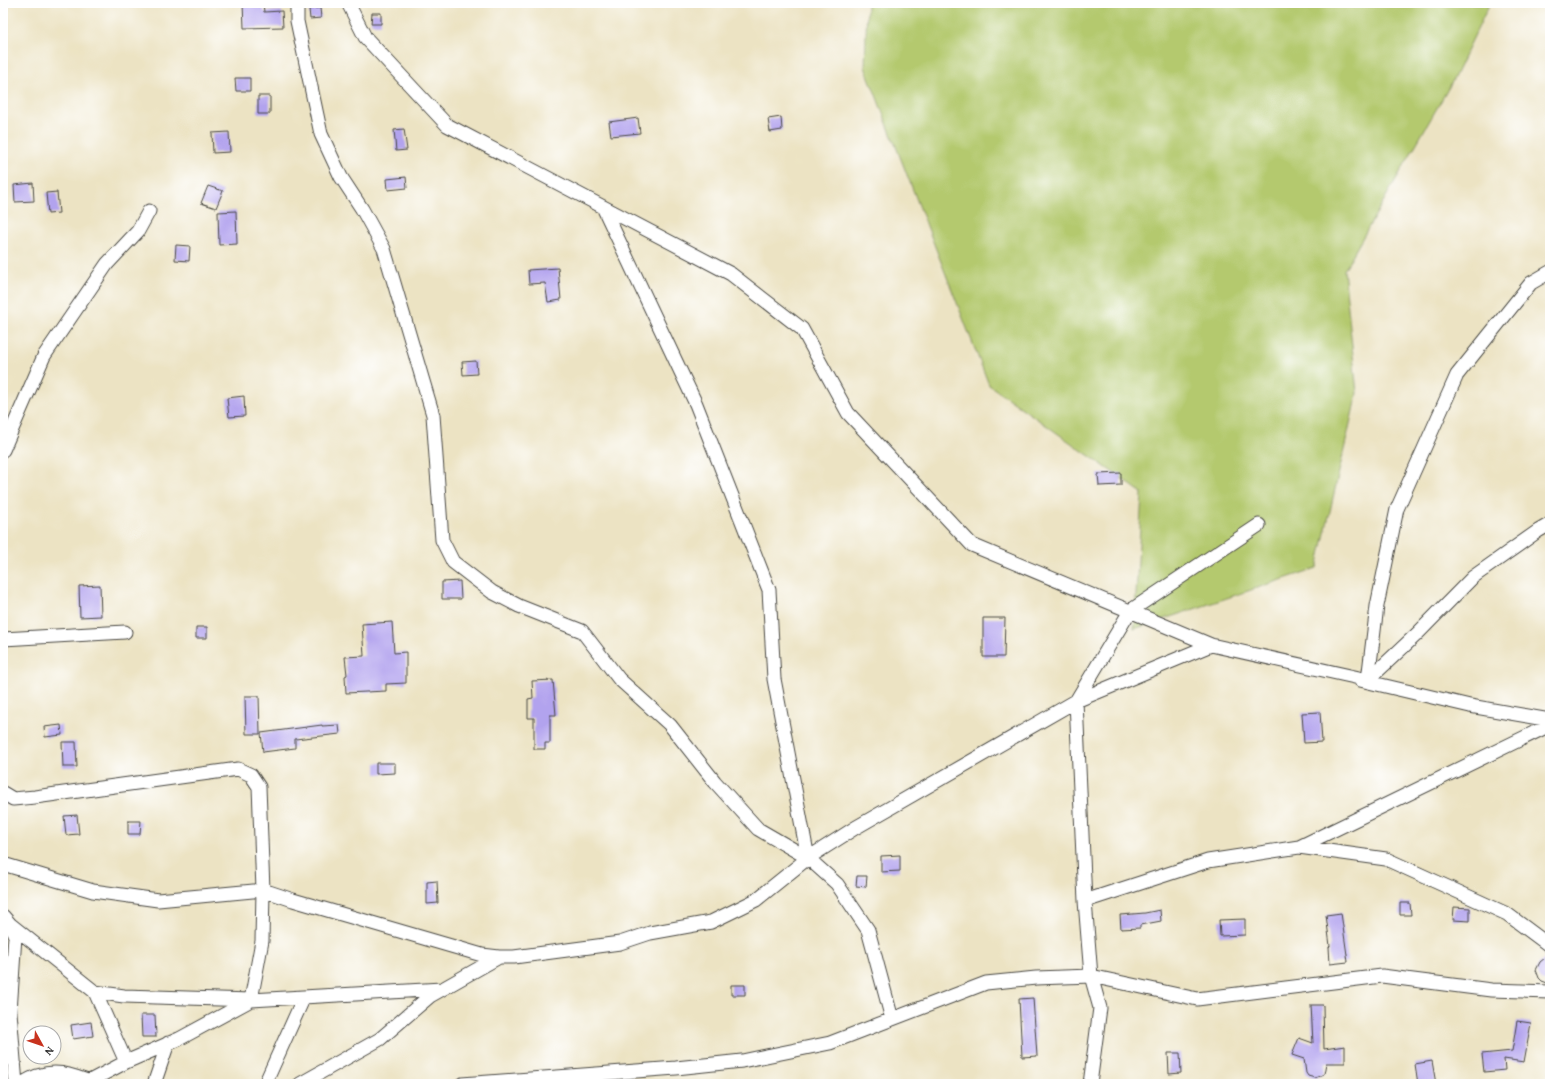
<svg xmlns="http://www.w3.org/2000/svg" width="1553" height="1087" font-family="'Gentium Book Plus',serif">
<rect width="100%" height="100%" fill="#fff"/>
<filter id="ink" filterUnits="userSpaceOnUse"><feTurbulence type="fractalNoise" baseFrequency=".025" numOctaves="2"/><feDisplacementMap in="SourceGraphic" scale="8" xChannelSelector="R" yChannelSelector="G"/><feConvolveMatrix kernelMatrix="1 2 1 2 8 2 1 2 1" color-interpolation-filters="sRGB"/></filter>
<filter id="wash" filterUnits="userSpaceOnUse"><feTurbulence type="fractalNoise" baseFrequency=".012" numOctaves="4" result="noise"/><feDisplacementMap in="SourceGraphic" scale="16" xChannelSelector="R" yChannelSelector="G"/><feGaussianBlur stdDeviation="0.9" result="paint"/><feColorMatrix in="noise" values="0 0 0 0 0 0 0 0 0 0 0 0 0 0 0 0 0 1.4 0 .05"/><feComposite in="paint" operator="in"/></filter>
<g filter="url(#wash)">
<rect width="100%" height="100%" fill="#ece3c3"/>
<path fill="#b4c96e" stroke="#707a4c" d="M867,3h623l-37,77 -109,190 13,123 -40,175 -183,61 8,-136 -153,-108 -124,-318z"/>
<g id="blocks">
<path fill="#b2a3ee" d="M243,3h20l1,9 18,-1 1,16 -39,1z
M320,8l1,10 -11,1 -1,-10z
M372,13h9v11h-10z
M235,78h15v13h-14z
M258,96h12v18h-12z
M781,117l1,13 -12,2 -2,-13z
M638,118l2,15 -29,3 -2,-14z
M404,129l3,21 -11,1 -2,-21z
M229,132l1,20 -17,1 -1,-20z
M406,177l1,11 -19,2 -1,-11z
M33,183l1,18 -19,1 -1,-17z
M208,186l15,5 -7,17 -15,-5z
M57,192l2,21 -11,1 -2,-21z
M236,211l1,33 -18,1 -1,-33z
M176,245l14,1 -1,15 -14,-1z
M558,268l3,32 -13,2 -3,-19 -16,1 -1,-14z
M476,361l1,13 -14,1 -1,-13z
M244,396l1,20 -16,1 -2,-19z
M1121,473v12l-22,1 -1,-12z
M460,581l1,18h-19v-17z
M100,585l1,31 -21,1 -1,-31z
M983,618h22l-1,39h-21z
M392,622l2,31 12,-1v31l-20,1v7l-40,2 -1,-17 2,-1 -2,-18 19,-1 -2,-32z
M196,627h11v11h-11z
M553,680l3,35h-6v28h-5v6h-11v-31h-6v-19l5,-1 -1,-17z
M245,696h14l1,38h-14z
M1320,712l2,30 -18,1 -2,-30z
M61,725l1,10 -17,2 -1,-10z
M322,725v1l17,-1 1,9 -45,5v9l-32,4 -2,-19z
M62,742h14l1,25h-14z
M376,763h19v10l-19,1z
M77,815l2,19 -13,1 -2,-19z
M128,821h13l-1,13h-12z
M900,855v16l-19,1v-16z
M857,876h10l-1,11 -10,-1z
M437,881l1,22 -11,1v-22z
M1400,903h10l1,12h-11z
M1454,907l16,1v13l-17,-1z
M1160,910l1,11 -21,4v3l-19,1 -1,-14 25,-2z
M1341,913l7,49 -18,2 -1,-17 1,-1 -4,-31z
M1245,919v16l-25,1 -1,-16z
M1550,954v30l-8,-3 -3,-3 -3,-8 4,-8z
M731,985h14v10h-14z
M1033,998l4,58 -15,1 -3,-58z
M1311,1005h12l1,44 21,-3v17h-19l-2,11 -9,4 -7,-2 -2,-3 -2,-14 -12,-4 7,-17 14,5z
M141,1015h14l1,22h-14z
M1517,1021l14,2 -7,39 -20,-3 1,11 -21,2 -2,-18 30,-3z
M91,1022l2,14 -20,3 -2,-14z
M1168,1053h12l1,20 -12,1z
M1432,1061l4,23h-18l-3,-20z"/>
</g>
</g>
<g filter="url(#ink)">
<use href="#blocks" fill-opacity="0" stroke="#484742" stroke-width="1"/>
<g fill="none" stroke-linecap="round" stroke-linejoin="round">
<defs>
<path id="minor" d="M297,3v18l24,113 20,43 21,32 22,40 49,166 9,125 11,22 39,30 27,14 63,25 37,48 51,46 45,57 43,47 50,29 29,26 31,46 24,89
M348,3l17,34 82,88 284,149 71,55 46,84 124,132 239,100 157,35 9,-74 20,-97 60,-134 74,-92 19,-11
M603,207l93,197 73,186 5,89 34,179
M3,450l41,-94 63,-92 31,-33 11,-20
M3,639l122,-7
M1360,680l110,26 80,14
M1368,680l49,-46 56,-57 65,-46 12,-7
M3,793l10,6 22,-2 203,-28 13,6 8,12 4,103 -1,51 -11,59 -127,-4 -29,-4
M1299,847l251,-122
M3,864l90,27 65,9 105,-10 30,10 189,55 17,2h15l106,-14 30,-10 61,-11 45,-22 52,-42 47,-30 221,-127 135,-56 5,1
M1085,901l123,-40 91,-14 87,12 121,55 43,32
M3,916l7,8 5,12 -5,76 6,72
M10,924l85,68 31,70
M88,1082l38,-20 53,-23 72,-39 191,-11
M21,1084c14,-9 31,-14 48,-9 9,2 18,6 27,9
M154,1084l14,-41
M265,1084l39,-87
M300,1084l80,-45 50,-43 69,-39
M462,1084l214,-16 66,-7 88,-18 156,-60 50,-5 55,-2 106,23 185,-23 109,14 59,2
M1090,1084l10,-76 -9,-32 -6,-75 -9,-200 54,-90 129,-86"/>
</defs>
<use href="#minor" stroke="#484742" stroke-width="15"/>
<use href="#minor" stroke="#fff" stroke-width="13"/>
</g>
</g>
<rect width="1553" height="1087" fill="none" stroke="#fff" stroke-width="16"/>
<g transform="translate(42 1045) rotate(130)"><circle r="19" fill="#ffffff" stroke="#aaaaaa"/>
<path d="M0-3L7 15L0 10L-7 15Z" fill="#c8321e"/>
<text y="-6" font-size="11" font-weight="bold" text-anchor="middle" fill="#2b2b2b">N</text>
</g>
</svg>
